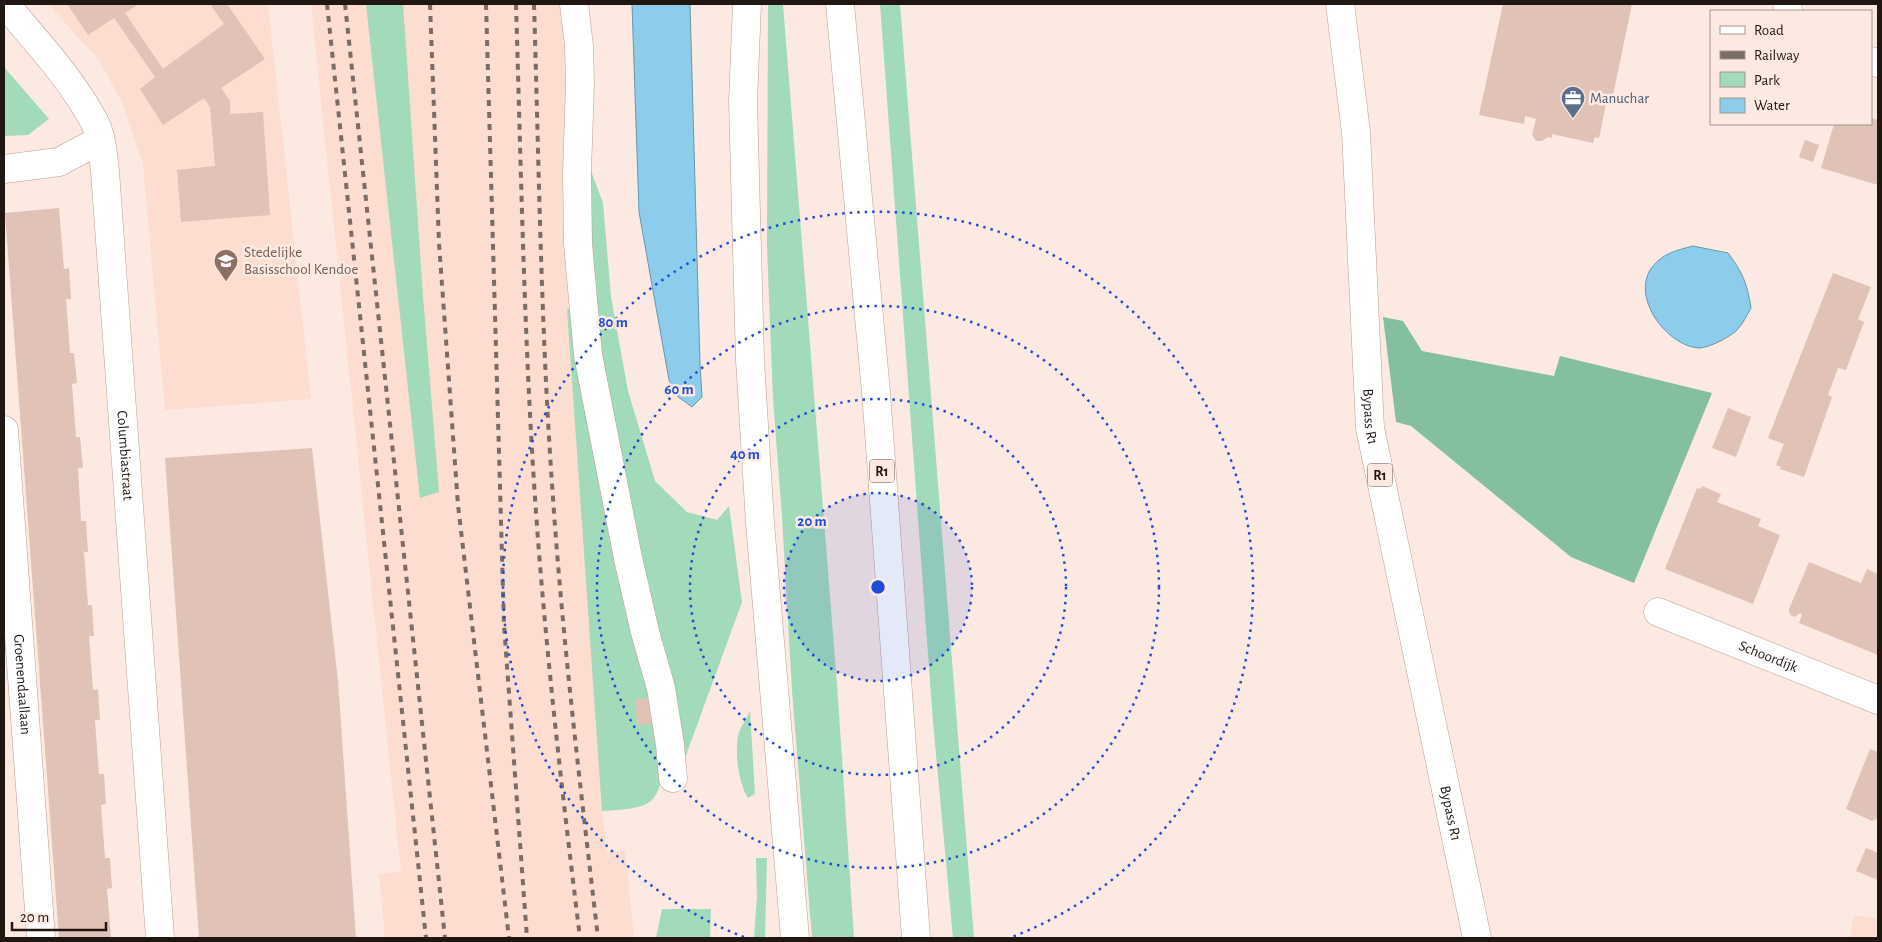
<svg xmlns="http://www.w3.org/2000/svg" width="1882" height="942" font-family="'Alegreya Sans',sans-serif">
<rect width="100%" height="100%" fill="#fce9e1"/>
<path fill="#fcddd0" d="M48,4h220l43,395 -146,11 -22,-246 -20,-60 -24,-44z
M311,4h257l90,782 -7,14 -16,8 -33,3 5,41 18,-2 9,88h-249l-6,-64 22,-2z
M1854,915l24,4v19h-28z"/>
<path fill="#a1dbba" d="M366,4h37l20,292 16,196 -19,6z
M768,4h15l54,680 17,254h-42l-20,-247 -10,-174 -9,-119 -6,-151z
M880,4h20l74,934h-21l-20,-216z
M4,67l45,52 -21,16 -24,1z
M585,155l18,48 8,94 17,94 27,90 32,31 30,8 12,-14 13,96 -61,167 -85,-438z
M573,308l86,415c2,21 9,60 -7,77 -10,10 -37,10 -50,11l-35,-502z
M750,711l5,83 -7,4c-10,-15 -14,-49 -9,-66 3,-7 8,-14 11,-21z
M756,858h11l-2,80h-11l3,-41z
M662,909h49l-1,29h-54z"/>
<path fill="#84c09f" d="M1383,317l20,4 19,30 132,25 6,-20 152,37 -78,190 -63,-26 -160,-131 -15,-4z"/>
<path fill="#8bcdeb" stroke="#6b96aa" d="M632,4h58l10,360 2,33 -10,10 -15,-11 -8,-16 -30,-168z
M1693,246l35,7c15,20 19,30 23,55 -4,7 -8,16 -14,22 -7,7 -28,18 -38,18 -33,-2 -70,-53 -46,-82 10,-13 25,-16 40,-20z"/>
<path fill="#e0c2b6" d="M67,4h72l-14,9 38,56 61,-45 -14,-20h17l38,55 -44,29 9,13v13l33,-2 7,103 -89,7 -4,-52 38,-4 -5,-59 -6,-9 -41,27 -23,-36 15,-12 -41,-59 -26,17z
M1503,4h129l-20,96 -5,-1 -8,39 -4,-1 -2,6 -41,-9v4l-4,-1 -6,4h-6l-4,-6 4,-16 -11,-3 -1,8 -45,-9z
M1871,118l7,2v65l-57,-17 13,-44h37z
M1805,140l14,5 -6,17 -14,-5z
M59,208l5,61 5,-1 2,31h-5l4,54h4l3,30 -5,1 4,53h4l3,31h-5l3,53h5l2,31h-4l4,53h4l2,31h-5l4,54 5,-1 2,31h-5l4,54h5l2,30 -5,1 4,53h5l2,30 -5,1 4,49h-52l-54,-725z
M1833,273l38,14 -13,32 6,3 -18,48 -8,-2 -10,27 4,2 -28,80 -24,-8 1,-2 -5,-2 8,-21 -16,-6z
M1728,408l23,9 -15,40 -24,-9z
M312,448l26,233 18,257h-157l-34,-480z
M1702,486l19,8 -4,8 44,17 -3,7 22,9 -27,69 -88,-35 32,-81 4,1z
M1809,562l52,21 6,-14 11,5v81l-79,-32 3,-8 -2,-2 -5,4 -5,-2 -1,-6z
M650,698l3,26 -16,1 -2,-26z
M1870,749l8,3v66l-6,3 -26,-12z
M1866,848l12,5v27l-22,-9z"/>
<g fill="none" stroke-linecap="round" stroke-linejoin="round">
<defs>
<g id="minor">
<path id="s1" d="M5,4c31,37 67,75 90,119 7,14 8,32 10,48l55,767"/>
<path d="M574,4l5,42 1,37 -3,90 1,71 10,111 40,203 17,74 16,56 9,57 3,33"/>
<path d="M747,4l-4,98 7,258 10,163 35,415"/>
<path d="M1787,4l1,7"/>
<path d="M1871,61l7,2"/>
<path d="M4,169l55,-7 41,-22"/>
<path id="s2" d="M4,430l37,508"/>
<path id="s3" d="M1658,612l220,88"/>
</g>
<g id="highway">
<path d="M840,4l36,388 40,546"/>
<path id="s4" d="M1340,4l16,128 14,296 107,510"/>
</g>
</defs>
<use href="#minor" stroke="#bc9f93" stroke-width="29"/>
<use href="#highway" stroke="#bc9f93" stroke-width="29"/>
<use href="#minor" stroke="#fff" stroke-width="28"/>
<use href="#highway" stroke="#fff" stroke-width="28"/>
<path stroke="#7a6c66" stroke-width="4" stroke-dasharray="6 6" stroke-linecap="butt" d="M327,4l99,934
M345,4l100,934
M430,4l9,239 19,262 51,433
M486,4l18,621 23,313
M516,4c5,164 8,330 19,494 10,147 27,294 45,440
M534,4c5,164 7,330 19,494 10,147 28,294 45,440"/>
</g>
<circle cx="878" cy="587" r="94" fill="#1d4ed8" fill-opacity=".12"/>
<g fill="none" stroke="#1d4ed8" stroke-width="2.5" stroke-dasharray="2.5 5">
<circle cx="878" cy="587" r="94"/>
<circle cx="878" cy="587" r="188"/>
<circle cx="878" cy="587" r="281"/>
<path d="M744 937A375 375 0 1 1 1012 937"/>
</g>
<defs>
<symbol id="office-pin" viewBox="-11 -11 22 30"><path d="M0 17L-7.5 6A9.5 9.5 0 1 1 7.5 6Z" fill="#5c6f8a" stroke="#fce9e1"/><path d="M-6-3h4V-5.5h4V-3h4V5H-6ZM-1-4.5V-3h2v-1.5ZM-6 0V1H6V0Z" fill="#fff"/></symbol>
<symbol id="school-pin" viewBox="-11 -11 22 30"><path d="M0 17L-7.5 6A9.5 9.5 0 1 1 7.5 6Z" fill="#8d6e63" stroke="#fce9e1"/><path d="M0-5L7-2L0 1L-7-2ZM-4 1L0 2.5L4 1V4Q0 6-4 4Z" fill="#fff"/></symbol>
</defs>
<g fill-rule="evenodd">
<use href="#office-pin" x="1559" y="84" width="28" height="38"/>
<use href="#school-pin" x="212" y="247" width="28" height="38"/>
</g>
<g text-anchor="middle" stroke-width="5" stroke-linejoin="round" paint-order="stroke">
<g fill="#fce9e1" stroke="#635650" stroke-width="1">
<rect x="869.5" y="459.5" width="25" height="23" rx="4"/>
<rect x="1367.5" y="463.5" width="25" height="23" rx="4"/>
</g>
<g font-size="14" font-weight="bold" fill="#211712">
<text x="882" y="476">R1</text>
<text x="1380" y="480">R1</text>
</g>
<g font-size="15" fill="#4e5e75" stroke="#fce9e1" text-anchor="start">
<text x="1590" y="103">Manuchar</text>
</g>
<g font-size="15" fill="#785e54" stroke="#fce9e1" text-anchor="start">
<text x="244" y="257">Stedelijke<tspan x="244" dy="17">Basisschool Kendoe</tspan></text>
</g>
<g font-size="15" fill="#211712" stroke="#fce9e1">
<text dy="5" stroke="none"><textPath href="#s4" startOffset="414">Bypass R1</textPath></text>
<text dy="5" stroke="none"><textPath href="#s1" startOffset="484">Columbiastraat</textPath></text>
<text dy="5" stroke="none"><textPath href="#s3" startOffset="119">Schoordijk</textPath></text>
<text dy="5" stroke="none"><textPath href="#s2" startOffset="255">Groenendaallaan</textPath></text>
<text dy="5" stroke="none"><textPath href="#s4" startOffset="819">Bypass R1</textPath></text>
</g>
</g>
<circle cx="878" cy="587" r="8" fill="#1d4ed8" stroke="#fce9e1" stroke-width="2.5"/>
<g font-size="15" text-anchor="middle" font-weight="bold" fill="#1d4ed8" stroke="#fce9e1" stroke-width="5" stroke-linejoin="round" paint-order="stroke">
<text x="613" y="327">80 m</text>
<text x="679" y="394">60 m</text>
<text x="745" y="459">40 m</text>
<text x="812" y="526">20 m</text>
</g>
<rect width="1882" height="942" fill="none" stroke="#211712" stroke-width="10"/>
<rect x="1710" y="10" width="162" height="115" fill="#fce9e1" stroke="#a4958e"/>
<rect x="1720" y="26" width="25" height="8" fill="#ffffff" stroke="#a4958e"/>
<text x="1754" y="35" font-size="15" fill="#211712">Road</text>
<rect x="1720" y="51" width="25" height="8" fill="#7a6c66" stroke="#a4958e"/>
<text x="1754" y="60" font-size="15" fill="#211712">Railway</text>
<rect x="1720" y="72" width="25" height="15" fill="#a1dbba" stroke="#a4958e"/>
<text x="1754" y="85" font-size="15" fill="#211712">Park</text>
<rect x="1720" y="98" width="25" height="15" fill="#8bcdeb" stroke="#a4958e"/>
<text x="1754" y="110" font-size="15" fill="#211712">Water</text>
<path d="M12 922v8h94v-8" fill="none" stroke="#211712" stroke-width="2.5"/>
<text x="20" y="922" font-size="15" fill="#211712" stroke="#fce9e1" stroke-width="4" paint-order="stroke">20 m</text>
</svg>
